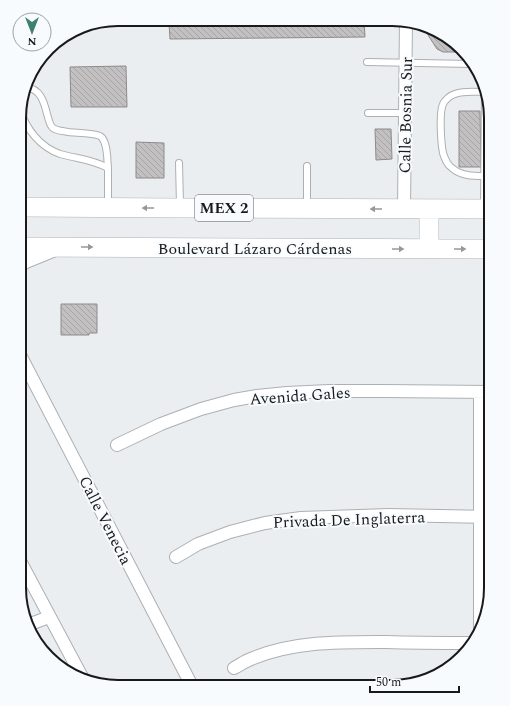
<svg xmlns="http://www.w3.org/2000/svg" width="510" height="706" font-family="Spectral,serif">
<defs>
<pattern id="building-back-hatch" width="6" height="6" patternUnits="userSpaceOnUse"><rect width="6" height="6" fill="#c3c0c2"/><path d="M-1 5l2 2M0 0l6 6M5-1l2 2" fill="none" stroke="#a7a4a6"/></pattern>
</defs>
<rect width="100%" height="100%" fill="#ebeef0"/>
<path fill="url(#building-back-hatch)" stroke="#8d8a8c" d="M364,20l1,17 -195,2 -1,-16z
M428,29l24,10 11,13h-20l-6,-3 -9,-14z
M126,66l1,41h-56l-1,-40z
M459,111h21l1,56h-22z
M375,129h16l1,30 -16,1z
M136,142l28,1v35h-28z
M61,304h36v29h-8v2h-28z"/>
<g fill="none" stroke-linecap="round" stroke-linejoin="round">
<defs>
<path id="lane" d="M367,62l105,2
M26,87c14,2 18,14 21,27 2,5 2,11 6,14 4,3 11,3 15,4 8,1 26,1 32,4 8,5 7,24 8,32
M20,109c6,20 20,38 40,45 18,5 31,5 48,14v38
M368,113h37
M179,163l1,42
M307,166v41
M484,176c-11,0 -23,0 -32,-8 -5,-3 -7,-9 -9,-15 -2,-10 -4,-40 0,-49 1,-3 4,-5 6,-7 9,-7 25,-5 36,-5
M484,207l1,-115"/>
<path id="street" d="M404,209l2,-189
M20,266l6,-4 27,-11
M19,353l173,333
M480,392v235
M117,445l44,-21 40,-15 33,-9 23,-4 30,-3 42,-2h54l108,1
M176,557l22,-13 32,-12 35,-9 36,-5 88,-3 102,2
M19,559l63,118
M28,625l21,-8
M234,668c6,-3 11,-7 17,-9 42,-18 90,-17 135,-17 29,1 59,1 88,1"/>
<path id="primary" d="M20,207l160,1 311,1
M429,209v40
M20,247l471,2"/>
</defs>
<use href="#lane" stroke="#adb0b2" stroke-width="8"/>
<use href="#street" stroke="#adb0b2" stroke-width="14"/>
<use href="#primary" stroke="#adb0b2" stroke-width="20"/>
<use href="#lane" stroke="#fff" stroke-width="6"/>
<use href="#street" stroke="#fff" stroke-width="12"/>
<use href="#primary" stroke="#fff" stroke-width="19"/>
</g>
<defs><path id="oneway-solid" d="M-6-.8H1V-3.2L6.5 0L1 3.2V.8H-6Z"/></defs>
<g fill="#979898">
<use href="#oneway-solid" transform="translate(148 208) rotate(-180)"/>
<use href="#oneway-solid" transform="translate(376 209) rotate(-180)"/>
<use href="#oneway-solid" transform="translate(87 247)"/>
<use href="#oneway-solid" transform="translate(398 249)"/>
<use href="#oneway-solid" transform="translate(460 249)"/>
</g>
<g text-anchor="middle" stroke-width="4" stroke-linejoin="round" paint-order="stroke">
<rect fill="#f8fbfd" stroke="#5b5d5e" stroke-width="1" x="195" y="195" width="58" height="26" rx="3"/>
<g font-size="15" font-weight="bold" fill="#18191a">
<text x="224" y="213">MEX 2</text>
</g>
<g font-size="16" fill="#18191a" stroke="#f8fbfd">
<text transform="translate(405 115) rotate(-89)" y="6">Calle Bosnia Sur</text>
<text x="255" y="254">Boulevard Lázaro Cárdenas</text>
<text transform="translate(300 395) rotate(-4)" y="6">Avenida Gales</text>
<text transform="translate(349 519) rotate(-2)" y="6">Privada De Inglaterra</text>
<text transform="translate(106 520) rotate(63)" y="6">Calle Venecia</text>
</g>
</g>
<path d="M0 0H510V706H0ZM118 26H392A92 92 0 0 1 484 118V588A92 92 0 0 1 392 680H118A92 92 0 0 1 26 588V118A92 92 0 0 1 118 26Z" fill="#f8fbfd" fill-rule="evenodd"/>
<path fill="none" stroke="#18191a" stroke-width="2" d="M118 26H392A92 92 0 0 1 484 118V588A92 92 0 0 1 392 680H118A92 92 0 0 1 26 588V118A92 92 0 0 1 118 26Z"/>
<g transform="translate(32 32) rotate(180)"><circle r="19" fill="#f8fbfd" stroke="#9ea1a2"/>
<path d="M0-3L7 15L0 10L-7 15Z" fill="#3e7f6f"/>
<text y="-6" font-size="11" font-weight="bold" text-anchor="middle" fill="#18191a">N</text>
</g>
<path d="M370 686v6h89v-6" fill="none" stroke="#18191a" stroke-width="2"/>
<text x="376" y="686" font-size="12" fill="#18191a" stroke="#f8fbfd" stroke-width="3" paint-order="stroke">50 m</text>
</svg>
